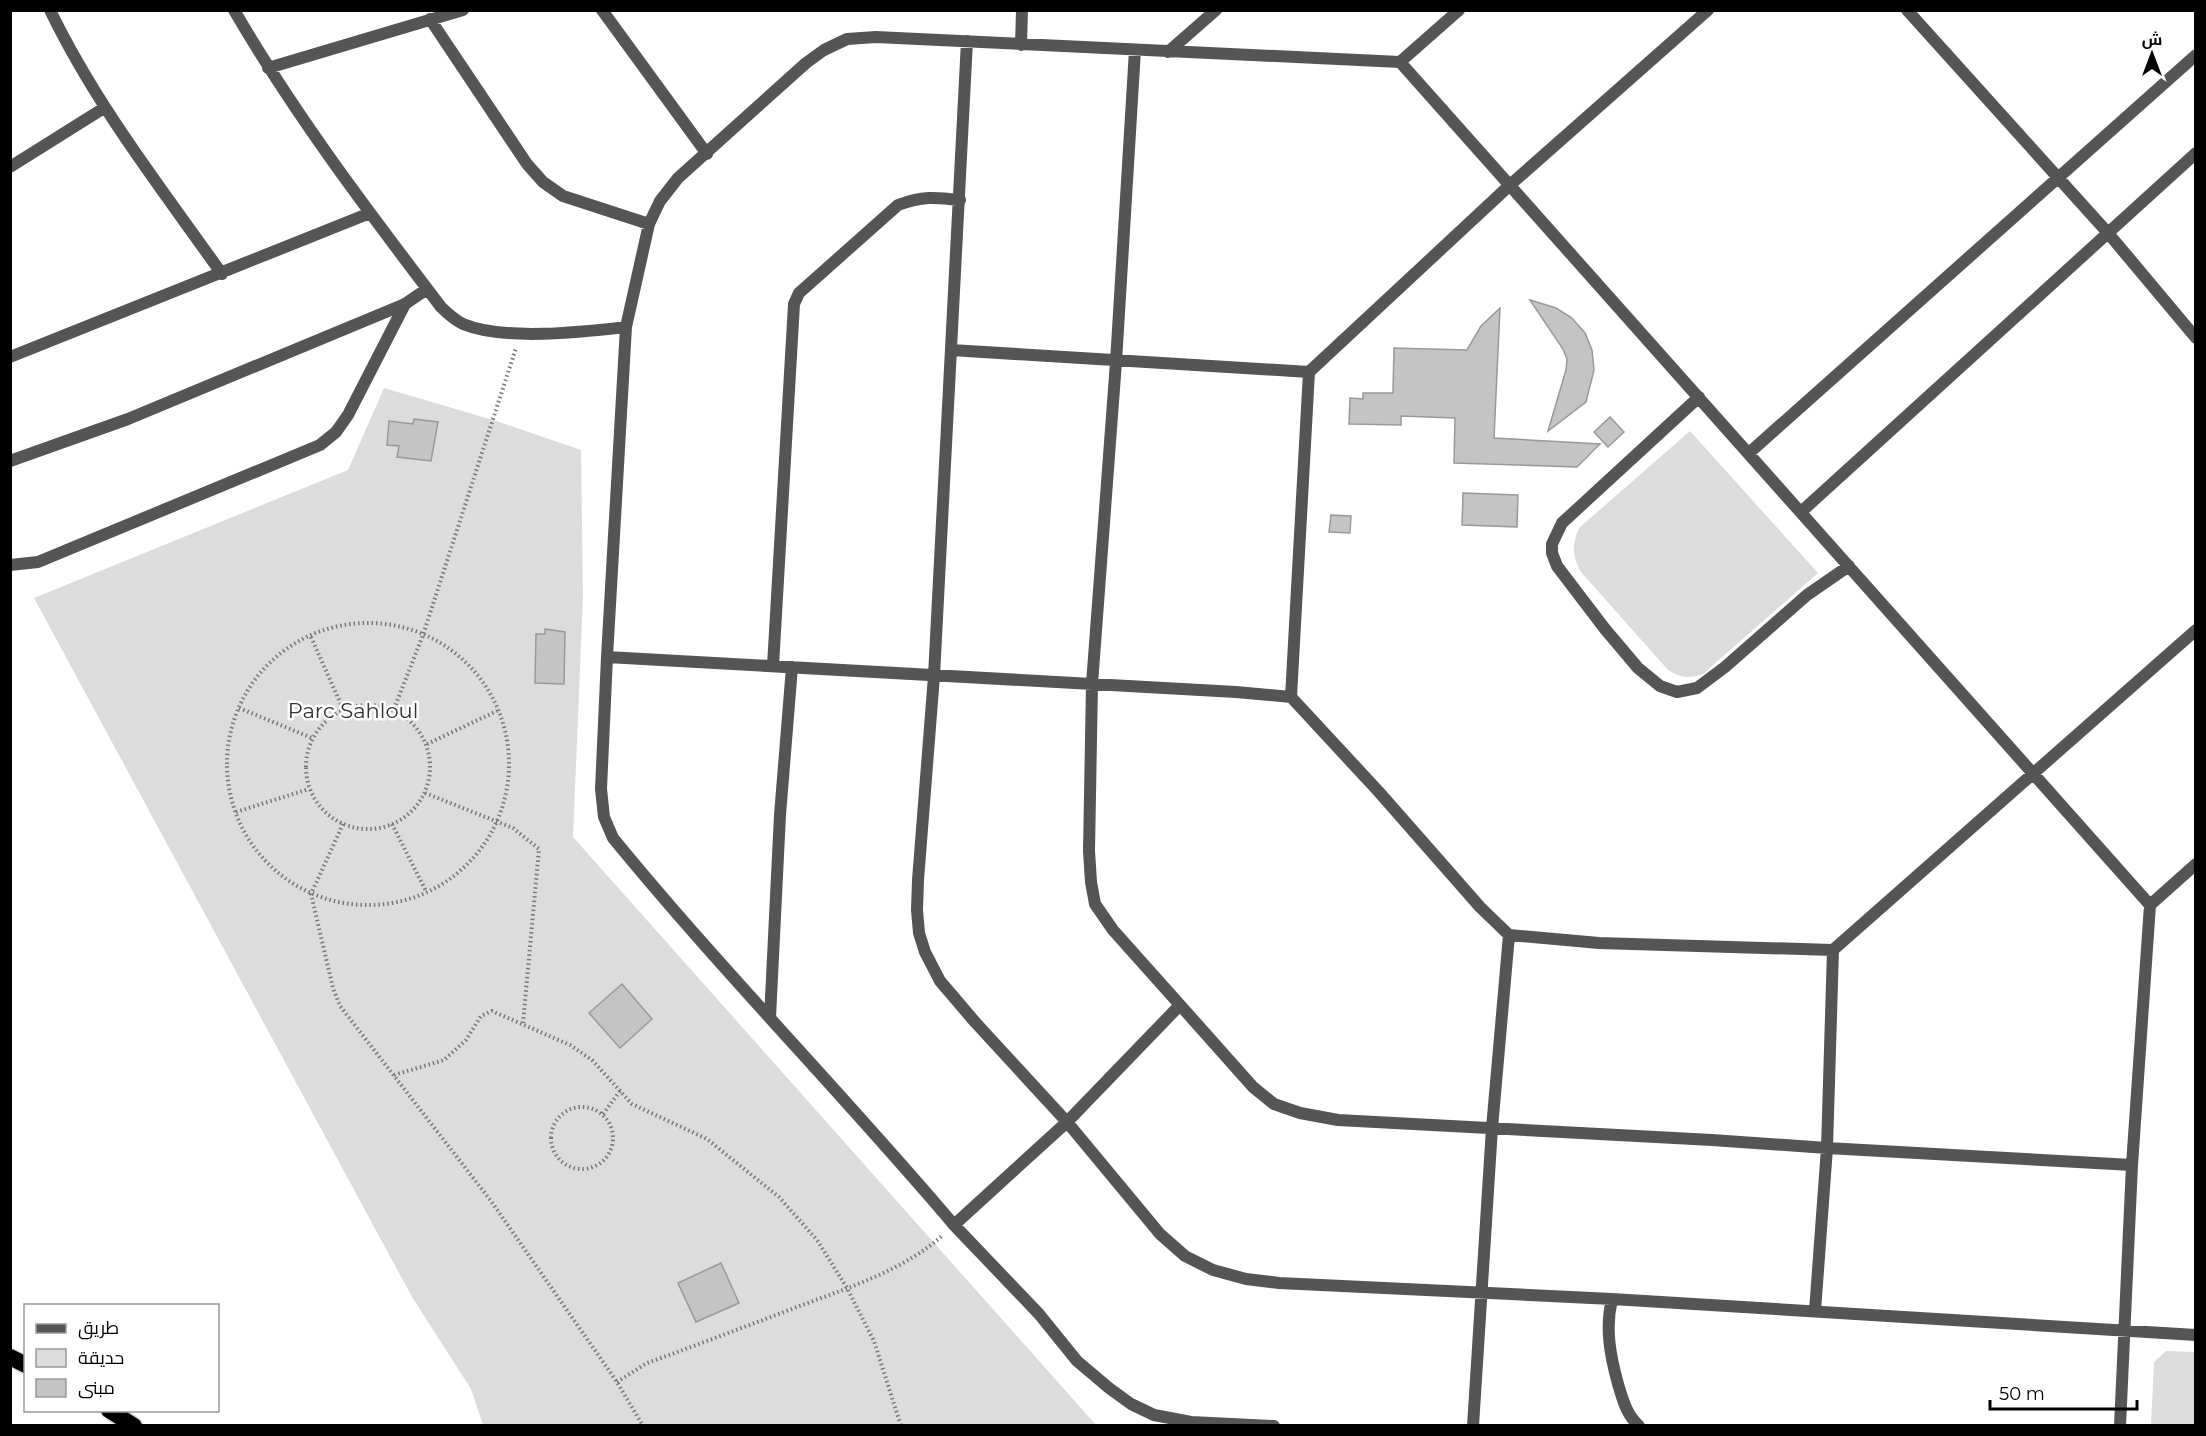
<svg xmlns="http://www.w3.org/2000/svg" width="2206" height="1436" font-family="Montserrat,Cairo,sans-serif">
<rect width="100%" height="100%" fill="#fff"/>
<path fill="#dcdcdc" d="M384,388l109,32 88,30 2,146 -10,241 523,588h-613l-12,-36 -59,-92 -378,-699 314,-128z
M1690,431l128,142 -115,101c-13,5 -23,4 -35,-4l-87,-98c-9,-16 -9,-28 -2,-44z
M2166,1351l29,1v73h-44l3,-63z"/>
<path fill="#c4c4c4" stroke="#999" stroke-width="1.5" d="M1530,300l26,8 16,10 13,15 7,17 2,20 -8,32 -38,29 18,-61 1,-11 -4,-10z
M1500,308l-6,130 106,6 -23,23 -123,-4 1,-45 -54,-2v9l-52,-1 1,-26 13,1v-6h30l1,-45 73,2 14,-24z
M1610,417l14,15 -16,15 -14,-15z
M414,419l24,3 -7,39 -34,-4 2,-11 -12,-1 2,-24 24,3z
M1463,493l55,2 -1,32 -55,-2z
M1331,515l20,1 -1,17 -21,-1z
M545,629l20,3 -1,52 -29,-1 1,-49h9z
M622,984l30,35 -32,29 -31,-35z
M721,1263l18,40 -43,19 -18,-39z"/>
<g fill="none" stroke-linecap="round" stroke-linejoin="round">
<defs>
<path id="trunk" d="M10,1357l16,8
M109,1410l25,16"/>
</defs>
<use href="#trunk" stroke="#dbdbdb" stroke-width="19"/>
<path stroke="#777" stroke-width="4" stroke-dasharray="1.5 3" stroke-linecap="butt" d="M227 764a141 141 0 1 1 282 0a141 141 0 1 1-282 0Z
M311,637l32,72
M306 767a62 62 0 1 1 124 0a62 62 0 1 1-124 0Z
M239,708l73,30
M394,709l29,-74 93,-287
M427,744l70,-33
M425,793l88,35 26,21 -16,174
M236,812l73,-23
M343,824l-32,70 22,94 7,18 151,195 126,181 26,44
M392,824l34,67
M394,1075l50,-15 22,-20 15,-24 11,-5 78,34 22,15 40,44 75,35 72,58 38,43 30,48 27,53 27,85
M551 1138a31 31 0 1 1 62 0a31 31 0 1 1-62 0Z
M603,1114l17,-23
M617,1382l30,-19c50,-18 100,-37 150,-56 48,-18 108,-37 146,-72"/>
<path stroke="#555" stroke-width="12" d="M10,565l28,-3 282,-117 16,-13 12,-17 57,-111"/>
<path stroke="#555" stroke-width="12" d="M50,10c46,95 111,178 172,264
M234,10c61,105 134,201 207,297 7,7 14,13 22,17 41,17 119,8 163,3
M602,10l105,144
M1459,10l-59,52 -524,-25 -29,2 -23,11 -18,13 -128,115 -18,23 -11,23 -23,103 -19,330 -6,132 3,28 9,21c109,133 230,256 341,387l113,-103 113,-117 73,82 21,17 26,9 38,7 374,20 115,8 6,-198
M1907,10l201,223 88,105
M430,19l97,145 16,18 20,14 86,28
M967,41l-33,635 -16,204 -1,30 2,23 6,19 15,29 35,41 92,100 93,112 25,22 28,14 33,9 33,4 333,16 584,36
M1021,45l1,-35
M1135,50l-19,312 -24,322 -3,167 2,31 4,22 18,26 67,75
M1168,52l48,-42
M1400,62l750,843 -18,260 -12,261
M268,68l195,-58
M10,167l94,-59
M951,350l358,22 201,-187 198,-175
M10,357l360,-144
M1699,397l-137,126 -10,21v9l5,13 48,63 33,39 22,18 17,6 20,-4 28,-21 82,-72 42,-29
M1749,453l447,-398
M10,461l118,-42 277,-115 22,-15
M1801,512l395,-359
M607,657l629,35 55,5 88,95 101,115 29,28 90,8 234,7 363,-320
M773,666l21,-362 5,-11 99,-88c24,-9 37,-8 62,-5
M1291,697l18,-325
M2150,905l46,-41
M770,1018l10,-203 12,-148
M954,1225l85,89 38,47 32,27 22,16 23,11 37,7 83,4
M1612,1299c-7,29 -2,56 6,85 5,16 8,30 21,42
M1815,1311l12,-163 305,17
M1473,1426l19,-298 17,-193"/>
<use href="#trunk" stroke="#000" stroke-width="16"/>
</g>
<g text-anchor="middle" stroke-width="5" stroke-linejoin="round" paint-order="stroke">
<g font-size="21" fill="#333" stroke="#fff">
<text x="353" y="718">Parc Sahloul</text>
</g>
</g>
<rect width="2206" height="1436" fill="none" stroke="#000000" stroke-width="24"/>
<rect x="24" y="1304" width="195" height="108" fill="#ffffff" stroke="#999999" stroke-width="1.5"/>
<rect x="36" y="1324" width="30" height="9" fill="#555555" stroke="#999999" stroke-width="1.5"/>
<text x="78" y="1334" font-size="18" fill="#000000">طريق</text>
<rect x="36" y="1349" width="30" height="18" fill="#dcdcdc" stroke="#999999" stroke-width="1.5"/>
<text x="78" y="1364" font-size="18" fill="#000000">حديقة</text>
<rect x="36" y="1379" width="30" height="18" fill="#c4c4c4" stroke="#999999" stroke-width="1.5"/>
<text x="78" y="1394" font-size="18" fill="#000000">مبنى</text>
<g transform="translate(2152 54)" stroke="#ffffff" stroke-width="4.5" paint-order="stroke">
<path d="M0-4.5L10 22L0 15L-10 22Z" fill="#000000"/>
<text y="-9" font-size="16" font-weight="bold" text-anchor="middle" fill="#000000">ش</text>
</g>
<path d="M1990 1400v9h147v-9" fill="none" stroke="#000000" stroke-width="3"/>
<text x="1999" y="1400" font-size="18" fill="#000000" stroke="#ffffff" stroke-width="4.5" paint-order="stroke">50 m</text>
</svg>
